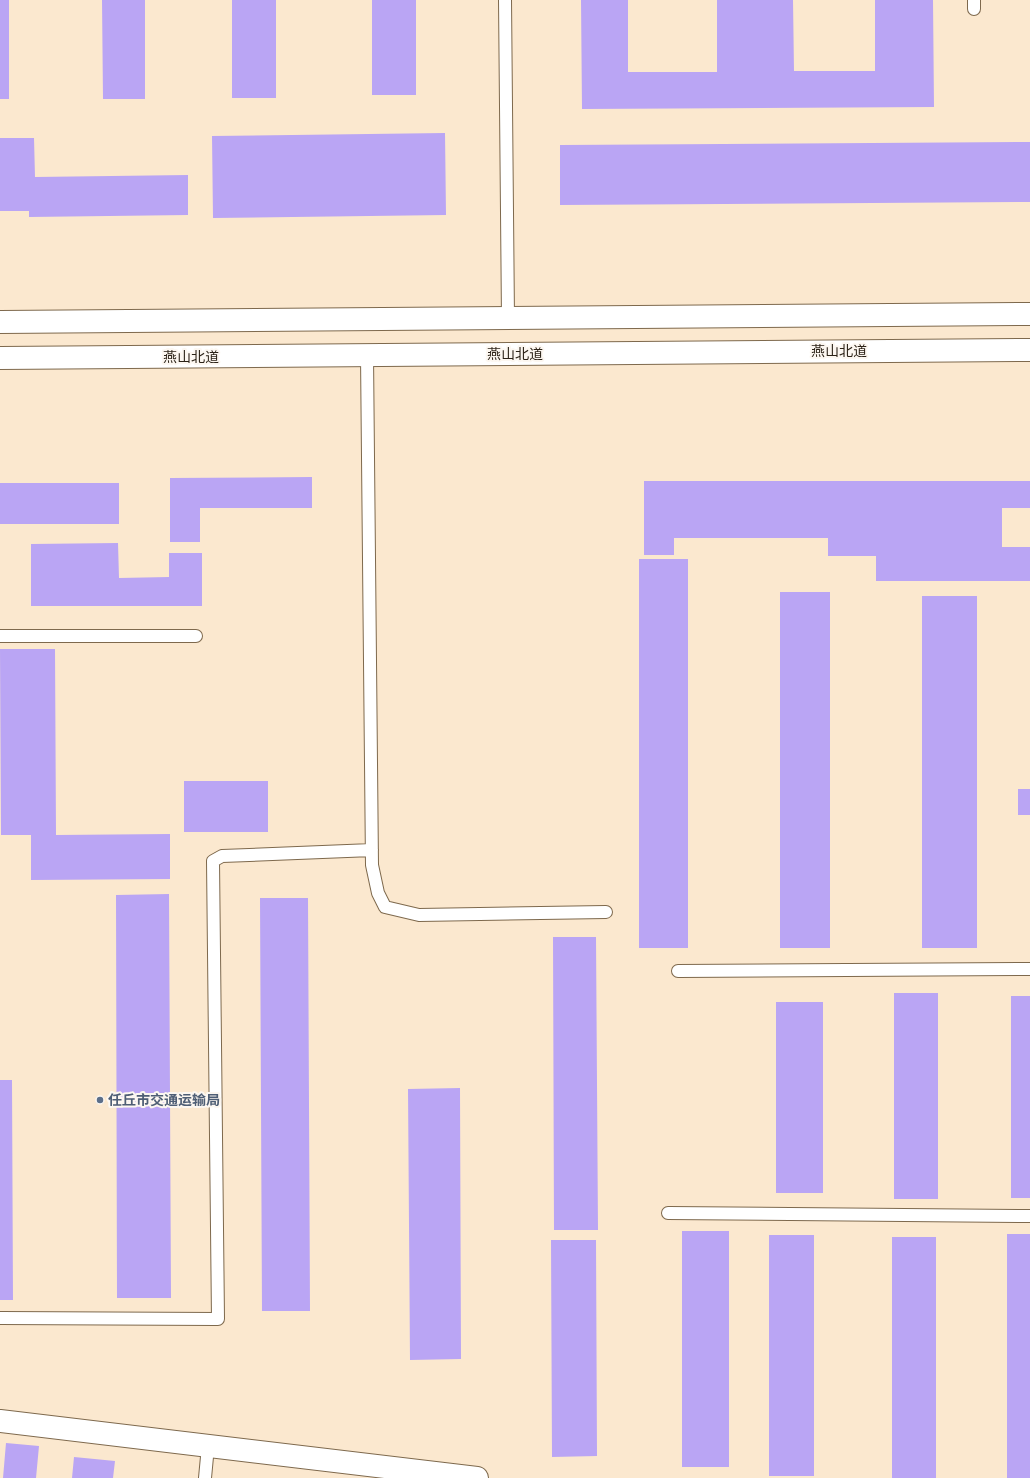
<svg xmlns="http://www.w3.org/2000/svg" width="1030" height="1478" font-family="Manrope,'Noto Sans SC',sans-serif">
<rect width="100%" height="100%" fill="#fbe8cf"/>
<path fill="#baa5f4" d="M0,0h9v99h-9z
M102,0h43v99h-42z
M232,0h44v98h-44z
M372,0h44v95h-44z
M581,0h47v72h89v-72h76l1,71h81v-71h58l1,107 -352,2z
M445,133l1,82 -233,3 -1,-82z
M0,138h34l1,39 153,-2v40l-159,2v-6h-29z
M1030,142v60l-470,3v-60z
M312,477v31h-112v34h-30v-64z
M644,481h386v27h-28v39h28v34h-154v-25h-48v-18h-154v17h-30z
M0,483h119v41h-119z
M118,543l1,35 50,-1v-24h33v53h-171v-62z
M639,559h49v389h-49z
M780,592h50v356h-50z
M922,596h55v352h-55z
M0,649h55l1,186 114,-1v45l-139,1v-45h-30z
M184,781h84v51h-84z
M1018,789h12v26h-12z
M169,894l2,404h-54l-1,-403z
M260,898h48l2,413h-48z
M553,937h43l2,293h-44z
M894,993h44v206h-44z
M1011,996h19v202h-19z
M776,1002h47v191h-47z
M0,1080h12l1,220h-13z
M460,1088l1,271 -51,1 -2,-271z
M682,1231h47v236h-47z
M1007,1234h23v244h-23z
M769,1235h45v241h-45z
M892,1237h44v241h-44z
M551,1240h45l1,216 -45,1z
M6,1443l33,3 -3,32h-33z
M74,1457l41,4 -2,17h-41z"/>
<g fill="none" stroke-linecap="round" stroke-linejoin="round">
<defs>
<path id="lane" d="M505,0l3,318
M974,0v9
M367,355l5,510 6,28 7,14 34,8 187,-3
M0,636h196
M678,971l352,-2
M668,1213l362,3
M0,1318l218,1 -5,-458 9,-5 150,-6
M205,1478l3,-32"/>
<path id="street" d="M0,1421l477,57"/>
<path id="primary" d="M0,322l1030,-8
M0,358l1030,-8"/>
</defs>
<use href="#lane" stroke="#7e694d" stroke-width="14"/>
<use href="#street" stroke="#7e694d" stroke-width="24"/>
<use href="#primary" stroke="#7e694d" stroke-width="24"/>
<use href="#lane" stroke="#fff" stroke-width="12"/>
<use href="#street" stroke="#fff" stroke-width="22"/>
<use href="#primary" stroke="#fff" stroke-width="22"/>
</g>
<circle fill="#5c6f8a" stroke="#fcf7f1" stroke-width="1.5" cx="100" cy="1100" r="4"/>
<g text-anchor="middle" stroke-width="4" stroke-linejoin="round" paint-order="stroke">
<g font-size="14" fill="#2b2217" stroke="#fcf7f1">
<text x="839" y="356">燕山北道</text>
<text x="515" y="359">燕山北道</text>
<text x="191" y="362">燕山北道</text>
</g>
<g font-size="14" font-weight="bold" fill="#4e5e75" stroke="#fcf7f1" text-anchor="start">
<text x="108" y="1105">任丘市交通运输局</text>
</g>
</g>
</svg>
